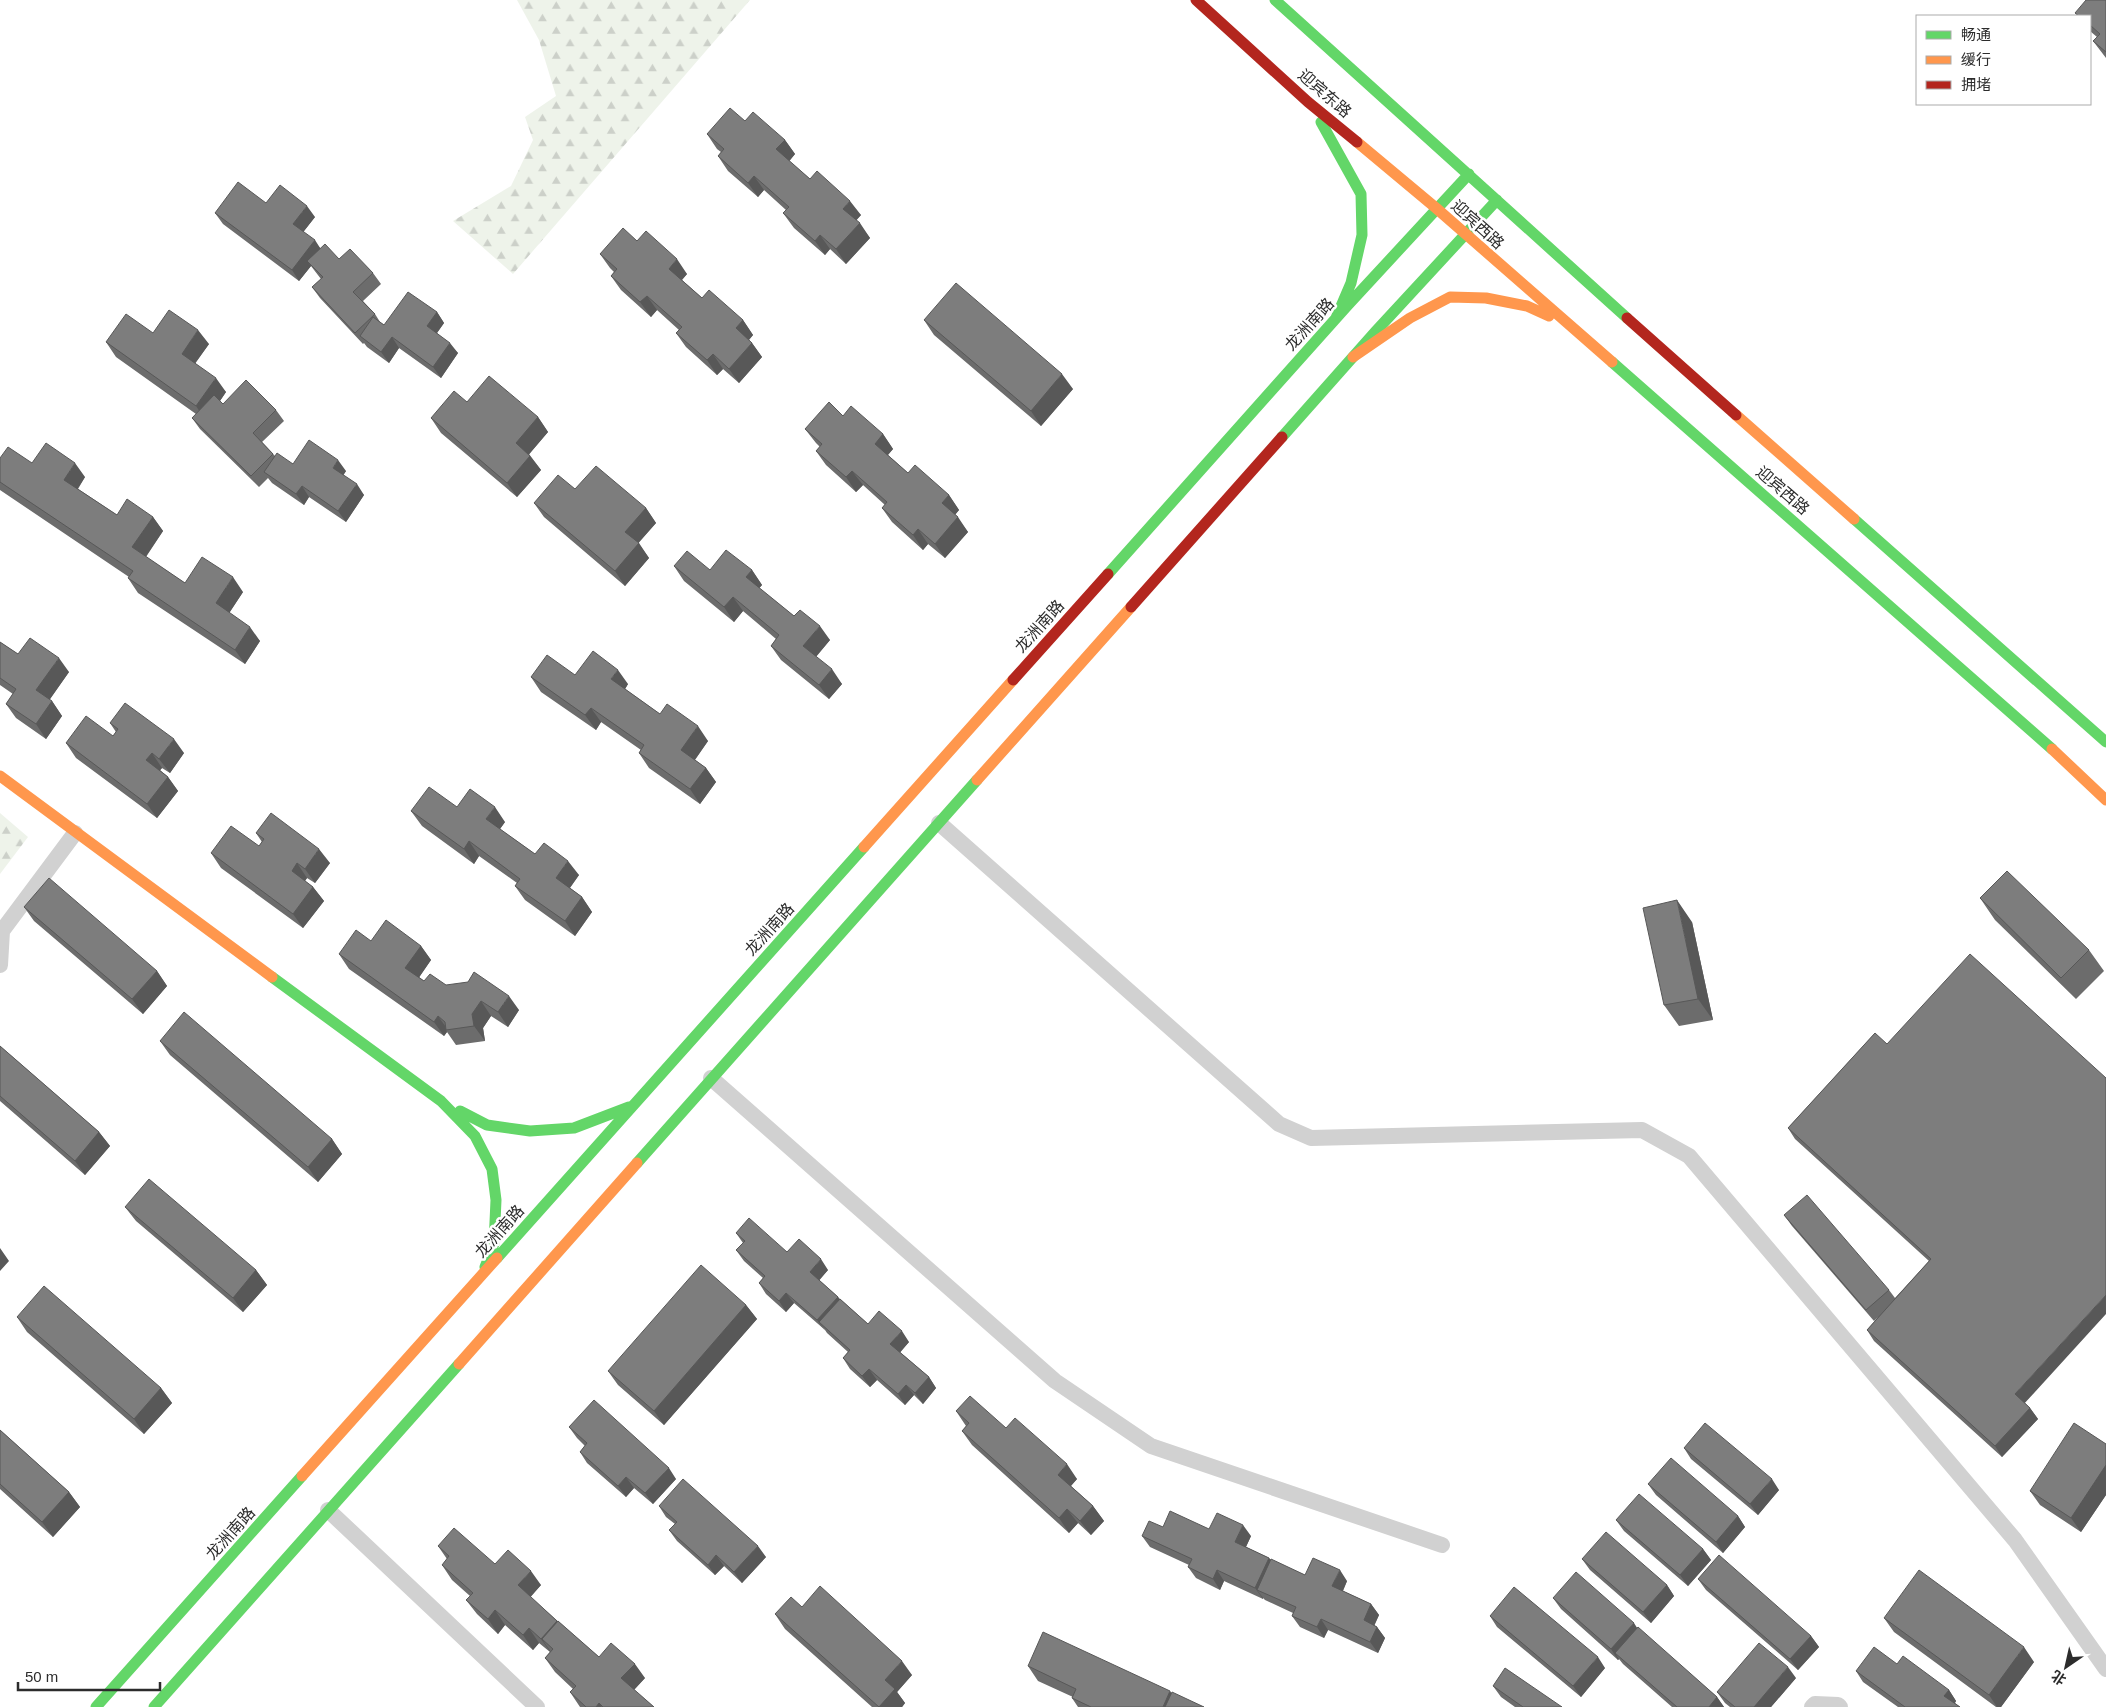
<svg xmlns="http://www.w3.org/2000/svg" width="2106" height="1707" font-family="Helvetica,'Noto Sans SC',sans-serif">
<defs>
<pattern id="forest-firs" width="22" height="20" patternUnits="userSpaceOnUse" patternTransform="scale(1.25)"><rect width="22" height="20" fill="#eef3ea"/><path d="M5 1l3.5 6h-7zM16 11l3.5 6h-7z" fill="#ccd0c9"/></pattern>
</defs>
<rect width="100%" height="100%" fill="#fff"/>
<path fill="url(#forest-firs)" d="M517,0h233l-237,274 -60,-53 58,-35 22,-46 -8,-23 31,-21 -17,-56z
M0,813l28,24 -28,37z"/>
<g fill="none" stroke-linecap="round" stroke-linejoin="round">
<path stroke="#d1d1d1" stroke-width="16" d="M939,823l340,301 32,14 331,-8 47,26 326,384 91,129
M0,965l2,-34 73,-98
M711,1078l344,303 96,65 291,99
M328,1510l209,197
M1812,1707l3,-3 23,1 2,2"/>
<path stroke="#63d668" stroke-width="11" d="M1275,0l352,318
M1321,122l40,72 1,41 -11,48 -15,35
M1612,362l440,387
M1282,437l94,-106 121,-131
M1854,519l252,223
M1108,574l239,-268 122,-132
M272,977l169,124 34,35 17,33 4,31 -2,44 -9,23
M460,1111l27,14 43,6 44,-3 55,-21
M637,1163l340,-383
M497,1258l367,-411
M96,1707l206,-231
M154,1707l305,-343"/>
<path stroke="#ff974d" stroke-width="11" d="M1357,142l79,66 176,154
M1353,357l57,-39 40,-21 36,1 41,8 22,10
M1736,415l118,104
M2052,749l54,51
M0,776l272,201
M977,780l154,-173
M864,847l149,-167
M459,1364l178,-201
M302,1476l195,-218"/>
<path stroke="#b3261e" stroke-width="11" d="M1196,0l112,102 49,40
M1627,318l109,97
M1131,607l151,-170
M1013,680l95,-106"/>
</g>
<path fill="#6c6c6c" d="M2106,0v58l-13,-17 4,-4 -7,-6v-15h-12l-3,-3z
M745,121l40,19 10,14 -6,7 21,18 51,36 -5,5 14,18 -24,26 -16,-15 -5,6 -31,-27 -11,-15 3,-3 -22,-20 -6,7 -30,-26 -10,-15 3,-4 -4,-3 -10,-15z
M266,203l49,14 -12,15 17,16 19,11 34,14 8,11 -18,17 12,13 5,8 4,3 53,-13 7,11 -7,10 21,20 -17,25 -42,-30 -10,15 -22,-16 -3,-4 -1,1 -43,-46 -8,-11 9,-8 -10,-13 -12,15 -76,-57 -8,-11z
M637,241l50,33 -5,6 20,18 41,22 10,15 -4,5 3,3 10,14 -23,26 -16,-14 -6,6 -31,-28 -10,-14 3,-3 -22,-20 -6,7 -30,-27 -10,-14 3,-4 -4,-4 -10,-14z
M924,320l149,69 -32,37 -107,-91z
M153,333l56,11 -14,19 31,29 -6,9 3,3 53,6 8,11 -22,21 13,14 18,8 53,7 -3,4 21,20 -18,27 -37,-25 -5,8 -32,-22 -4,-5 -9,9 -59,-58 -8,-11 4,-4 -80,-57 -10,-15z
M467,402l71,15 10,15 -19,22 12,16 -24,27 -76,-64 -10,-15z
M843,416l40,18 10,15 -5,6 20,18 41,22 10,15 -4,5 13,17 -23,26 -17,-14 -5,6 -31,-28 -10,-14 3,-3 -22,-20 -7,7 -30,-27 -10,-14 4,-4 -4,-4 -11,-14z
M0,458l32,5 53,14 -7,12 39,26 36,2 10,14 -17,26 39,26 58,9 -14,21 31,28 -15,23 -107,-71 -10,-15 1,-1 -129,-87z
M575,489l71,19 10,15 -18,20 11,15 -24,28 -81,-69 -10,-14z
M674,566l36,4h42l10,15 -3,3 35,28 36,24 -14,17 26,27 -13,15 -48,-39 -10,-14 5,-7 -33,-28 -9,11 -50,-41z
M0,642l18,12 51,18 -20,28 3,1 10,15 -16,23 -30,-21 -10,-14 7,-10 -13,-9z
M575,675l53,9 -3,5 35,25 48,27 -13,19 11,8 10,14 -16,22 -51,-36 -10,-15 2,-3 -40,-28 -5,8 -55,-38 -10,-15z
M110,723l74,30 -14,20 -8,-5 -2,2 8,7 10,14 -21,27 -81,-60 -10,-15 47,-7 3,-4z
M457,807l48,15 -5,7 35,25 44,21 -9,13 12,9 10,15 -17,24 -50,-36 -10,-14 2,-3 -38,-27 -5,8 -52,-38 -11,-15z
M256,833l74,30 -15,20 -8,-5 -2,3 8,6 11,14 -21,27 -82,-60 -10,-15 48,-7 3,-4z
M1980,898l109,52 15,21 -28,28 -81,-79z
M24,907l133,64 10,15 -24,28 -109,-93z
M1692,922l21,98 -34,6 -15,-21z
M371,941l50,5 10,14 -12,17 5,4 22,4 73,25 -11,17 -17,-11 -8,12 2,13 -29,4 -9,-13 -3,4 -95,-67 -10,-15z
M1875,1033l150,370 5,5 8,11 -36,38 -128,-116 -7,-11 11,-13 -4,4 -82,-95 -8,-11 105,75 6,8 34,-37 -134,-122 -7,-11z
M160,1041l172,98 10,15 -24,28 -148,-127z
M0,1046l99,86 11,14 -25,29 -85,-74z
M125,1207l131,63 11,15 -24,27 -107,-91z
M736,1233l51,19 41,18 -9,10 19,17 2,2 28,25 41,18 -9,10 29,25 7,11 -13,16 -9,-9 -9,10 -28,-25 -7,7 -20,-18 -7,-11 5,-6 -21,-19 -2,-3 -31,-27 -8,9 -20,-18 -7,-11 4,-5 -19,-17 -8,-11 7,-7z
M746,1305l11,14 -93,106 -46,-40 -10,-14z
M17,1317l144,71 11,15 -28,31 -117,-102z
M956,1411l50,17 71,51 -6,7 22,20 11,15 -13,14 -13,-12 -9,10 -97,-88 -10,-14 4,-5z
M569,1427l107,52 -23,25 -19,-16 -8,9 -39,-34 -7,-11 5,-6 -8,-8z
M0,1430l69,62 11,15 -27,30 -53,-48z
M2106,1444v51l-25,37 -41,-27 -10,-14z
M1684,1448l95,42 -21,25 -67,-56z
M1648,1484l90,32 7,11 -22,26 -67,-58z
M659,1506l107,51 -24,26 -18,-17 -9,9 -38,-34 -8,-11 6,-6 -9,-7z
M1616,1520l87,29 8,11 -23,26 -64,-55z
M1163,1527l46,2 42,7 -5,11 23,11 2,2 34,15 42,6 -4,10 28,13 8,11 -5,10 3,2 8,11 -7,15 -50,-23 -4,8 -24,-11 -8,-11 1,-3 -28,-13 -2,-2v1l-39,-18 -4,9 -24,-12 -8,-11 1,-2 -39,-18 -8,-11z
M438,1546l57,18 46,21 -11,12 69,60 46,21 -11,12 20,17h-74l-10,-15 3,-3 -18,-17 -10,-14 5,-6 -11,-9 -6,7 -28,-25 -7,9 -21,-20 -11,-14 4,-4 -18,-16 -10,-15 5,-6z
M1582,1559l85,26 7,11 -23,27 -61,-53z
M1698,1579l113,57 8,11 -21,23 -92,-80z
M1553,1598l84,30 80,69 7,10h-52l-49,-43 -4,-5 -1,1 -57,-51z
M802,1607l110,68 -15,17 8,11 -3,4h-30l-87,-78 -10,-15z
M1490,1616l115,52 -24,29 -84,-70z
M1884,1618l150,44 -33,45h-5l-102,-75z
M1897,1664l52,26 7,11 -1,2 5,4h-62l-35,-25 -7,-11z
M1028,1666l143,27 33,14h-126l-6,-9 1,-1 -35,-16z
M1796,1678l-25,29h-41l-5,-4 -8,-11z
M1493,1686l69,21h-47l-14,-10z"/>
<path fill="#585858" d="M785,140l10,14 -8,10 -11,-15z
M754,176l10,14 -6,7 -10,-14z
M850,201l11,14 -7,8 -11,-14z
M307,206l8,11 -14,18 -8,-11z
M860,223l10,15 -24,26 -10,-15z
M820,235l10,14 -5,6 -10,-14z
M315,240l7,11 -15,10 4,5 -12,15 -7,-11z
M677,259l10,15 -8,9 -10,-14z
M647,296l10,14 -6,7 -11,-15z
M437,312l7,11 -10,14 -7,-11z
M743,320l10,15 -7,8 -10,-15z
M198,330l11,14 -17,24 -10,-14z
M392,337l7,11 -10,15 -8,-11z
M450,343l8,10 -17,25 -8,-11z
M752,343l10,14 -23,26 -10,-14z
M713,354l10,15 -6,6 -10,-15z
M1062,374l11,15 -32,37 -10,-15z
M216,378l10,14 -20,29 -10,-15z
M538,417l10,15 -22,26 -10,-15z
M883,434l10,15 -8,9 -10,-14z
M530,456l11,14 -24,27 -10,-14z
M338,460l8,11 -5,8 -8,-11z
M75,463l10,14 -11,17 -10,-14z
M852,471l11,14 -7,7 -10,-15z
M357,484l7,11 -18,27 -8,-11z
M302,486l7,11 -5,8 -8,-11z
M949,495l10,15 -7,8 -10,-15z
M646,508l10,15 -21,24 -10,-15z
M153,517l10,14 -21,31 -10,-15z
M958,517l10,15 -23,26 -10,-14z
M918,529l10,15 -5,6 -10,-15z
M639,543l10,15 -24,28 -10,-15z
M752,570l10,15 -6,7 -10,-15z
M233,577l10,15 -17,26 -10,-15z
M733,597l10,14 -9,11 -10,-15z
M820,626l10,14 -17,20 -10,-14z
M250,627l10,14 -15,23 -10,-14z
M59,658l10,14 -23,33 -10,-15z
M832,669l10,15 -13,15 -10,-14z
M618,670l10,14 -6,10 -11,-15z
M52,701l10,15 -16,23 -10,-15z
M591,708l10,14 -5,8 -11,-15z
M698,726l10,15 -17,24 -10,-15z
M174,739l10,14 -14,20 -11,-14z
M152,753l10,15 -6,7 -10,-15z
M706,768l10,14 -16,22 -10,-15z
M168,777l10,14 -21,27 -10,-14z
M495,807l10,15 -8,11 -11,-14z
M469,841l10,15 -5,8 -10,-15z
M319,849l11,14 -15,20 -10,-14z
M568,861l11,14 -13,18 -10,-15z
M297,863l10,15 -5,7 -10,-14z
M313,887l11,14 -21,27 -10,-14z
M582,897l10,15 -17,24 -10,-15z
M1677,900l15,22 21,98 -15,-21z
M421,946l10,14 -15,22 -11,-14z
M157,971l10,15 -24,28 -11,-15z
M509,996l10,14 -11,17 -10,-15z
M481,1001l10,15 -8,12 2,13 -11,-15 -2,-12z
M438,1016l10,14h-2l1,2 -3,4 -10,-14z
M99,1132l11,14 -25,29 -10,-14z
M332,1139l10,15 -24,28 -10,-15z
M0,1248l9,13 -9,10z
M821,1259l7,11 -11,13 -7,-11z
M256,1270l11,15 -24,27 -10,-14z
M786,1293l8,10 -8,9 -7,-11z
M2106,1295v19l-83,91 -8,-11z
M838,1297l7,11 -26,14 6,9 -8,-11z
M746,1305l11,14 -93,106 -10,-14z
M902,1331l7,11 -11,13 -8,-11z
M869,1369l8,11 -7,7 -8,-11z
M929,1377l7,11 -13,16 -8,-11z
M906,1385l8,10 -9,10 -7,-11z
M161,1388l11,15 -28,31 -10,-15z
M2030,1408l8,11 -36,38 -7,-11z
M1067,1464l10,15 -9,10 -10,-14z
M2106,1465v30l-25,37 -10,-14z
M669,1468l7,11 -23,25 -8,-11z
M626,1477l8,11 -8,9 -8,-11z
M1772,1479l7,11 -21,25 -8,-11z
M69,1492l11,15 -27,30 -11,-15z
M1093,1506l11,15 -13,14 -11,-14z
M1067,1509l11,14 -9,10 -10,-15z
M1738,1516l7,11 -22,26 -7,-11z
M1243,1525l8,11 -8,17 -8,-11z
M758,1546l8,11 -24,26 -8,-11z
M1703,1549l8,11 -23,26 -8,-11z
M716,1555l8,11 -9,9 -7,-10z
M1269,1558l8,11 -20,21 6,8v1l-8,-11z
M1217,1570l7,11 -4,9 -7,-11z
M1340,1570l7,11 -7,16 -8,-11z
M531,1571l10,14 -13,15 -10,-15z
M1667,1585l7,11 -23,27 -8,-11z
M1371,1604l8,11 -7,16 -8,-11z
M495,1610l10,15 -7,9 -10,-15z
M1321,1619l7,11 -4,8 -7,-11z
M557,1621l10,14 -25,4 9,13v1l-10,-14z
M1634,1623l7,11 -26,19 4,6 -1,1 -7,-11z
M1377,1627l8,11 -7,15 -8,-11z
M529,1628l10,15 -6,7 -10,-15z
M1811,1636l8,11 -21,23 -8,-11z
M2024,1647l10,15 -33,45h-4l-8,-12z
M1598,1657l7,11 -24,29 -8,-11z
M902,1661l10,14 -15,17 8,11 -3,4h-23l6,-27z
M635,1664l10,14 -14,15 -10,-15z
M1788,1667l8,11 -25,29h-17z
M1949,1690l7,11 -4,6 -8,-11z
M1170,1691l10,15v1h-17z
M1717,1697l7,10h-15z
M599,1703l3,4h-6z"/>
<path fill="#7d7d7d" stroke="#585858" d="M2086,0h20v52l-13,-11 7,-7 -10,-9v-9h-11l-4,-3z
M730,108l15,13 8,-9 32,28 -9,9 34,30 7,-8 33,30 -7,8 17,14 -24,26 -16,-14 -5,6 -32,-28 6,-6 -35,-31 -6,7 -30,-27 6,-7 -17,-15z
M238,182l28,21 14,-18 27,21 -14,18 22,16 -23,30 -77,-57z
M623,228l14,13 9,-10 31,28 -8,10 33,29 7,-8 34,30 -7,8 16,15 -23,26 -16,-15 -6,6 -31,-27 6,-6 -35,-31 -7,6 -29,-26 6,-7 -17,-15z
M325,244l14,15 11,-10 23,24 -20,19 22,22 -20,19 -43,-46 11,-10 -16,-16z
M956,283l106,91 -31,37 -107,-91z
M408,292l29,20 -10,14 23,17 -17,24 -41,-30 -11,15 -21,-16 13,-19 11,8z
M169,310l29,20 -16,24 34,24 -20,28 -90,-64 20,-28 27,19z
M489,376l49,41 -22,26 14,13 -23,27 -76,-65 23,-27 13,11z
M246,380l30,30 -23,23 20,21 -22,22 -59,-58 22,-23 9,9z
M829,402l14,14 8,-10 32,28 -8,10 33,29 7,-8 34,30 -7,8 16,14 -23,27 -17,-15 -5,6 -31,-27 5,-6 -35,-31 -6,6 -30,-26 6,-7 -17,-15z
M309,440l29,20 -5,8 24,16 -19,27 -36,-25 -6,8 -32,-22 13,-19 16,11z
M46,443l29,20 -11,17 53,35 10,-16 26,18 -21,30 53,36 17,-26 31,20 -17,26 34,24 -15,23 -107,-72 5,-7 -133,-89v-24l8,-11 24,16z
M596,466l50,42 -21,24 14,11 -24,28 -81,-68 24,-28 17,14z
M726,550l26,20 -6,7 48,39 6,-6 20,16 -17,20 29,23 -13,16 -48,-39 8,-11 -46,-38 -9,10 -50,-41 13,-15 23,19z
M30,638l29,20 -23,32 16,11 -16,23 -30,-20 10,-15 -16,-11v-36l18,12z
M593,651l25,19 -7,9 49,35 7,-10 31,22 -17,24 25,18 -16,21 -51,-36 5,-8 -53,-37 -6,7 -54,-38 16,-22 28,20z
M125,703l49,36 -15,20 -7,-6 -6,7 22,17 -21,27 -81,-61 20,-27 27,20 5,-7 -8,-6z
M429,787l28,20 13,-18 25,18 -9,12 49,35 9,-11 24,18 -12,17 26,19 -17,24 -50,-35 5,-7 -51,-38 -5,8 -53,-38z
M271,813l48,36 -14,20 -8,-6 -5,8 21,16 -20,27 -82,-61 20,-27 28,20 5,-7 -8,-6z
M2007,871l82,79 -28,28 -81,-80z
M49,878l108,93 -25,28 -108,-92z
M1677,900l21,99 -34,6 -21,-97z
M386,920l35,26 -16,22 19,13 6,-7 16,11 22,-3 6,-10 35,24 -11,16 -17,-11 -9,13 2,12 -28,4 -1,-8 -7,-6 -4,6 -95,-68 17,-24 15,11z
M1970,954l136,124v217l-91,99 15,14 -35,38 -128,-116 64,-71 -143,-131 87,-95 12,11z
M184,1012l148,127 -24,28 -148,-126z
M0,1046l99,86 -24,29 -75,-65z
M149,1179l107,91 -23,28 -108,-91z
M1807,1195l82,95 -23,20 -82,-95z
M749,1218l38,34 12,-13 22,20 -11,13 28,25 -21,23 -31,-27 -7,8 -20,-18 6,-7 -29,-26 9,-9 -9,-8z
M701,1265l45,40 -92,106 -46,-40z
M44,1286l117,102 -27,31 -117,-102z
M840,1299l28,25 11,-13 23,20 -12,13 39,33 -14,16 -9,-8 -8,9 -29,-25 -7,7 -19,-18 7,-8 -31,-28z
M970,1396l36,32 9,-10 52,46 -9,11 35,31 -13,15 -13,-12 -8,9 -97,-87 7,-8 -13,-12z
M594,1400l75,68 -24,25 -19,-16 -8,9 -38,-34 7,-9 -18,-16z
M1705,1423l67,56 -22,25 -66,-56z
M2074,1423l32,21v21l-35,53 -41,-27z
M0,1430l69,62 -27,30 -42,-38z
M1671,1458l67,58 -22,26 -68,-58z
M683,1479l75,67 -24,26 -18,-17 -8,10 -39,-35 8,-8 -18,-16z
M1639,1494l64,55 -23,26 -64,-55z
M1170,1511l39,18 8,-16 26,12 -8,17 34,16 -14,30 -38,-18 -4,9 -25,-12 4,-8 -50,-23 7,-15 14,6z
M454,1528l41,36 13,-14 23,21 -13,14 39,36 -16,18 -12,-11 -6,7 -28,-25 -7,9 -22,-19 7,-7 -31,-28 7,-9 -11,-10z
M1606,1532l61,53 -24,27 -61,-53z
M1719,1555l92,81 -21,23 -92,-80z
M1313,1558l27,12 -8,16 39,18 -7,16 13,7 -7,15 -49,-23 -4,8 -25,-11 4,-9 -39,-17 14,-31 34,16z
M1919,1570l105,77 -35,48 -105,-77z
M1576,1572l58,51 -23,26 -58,-51z
M820,1586l82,75 -17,19 10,9 -16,18 -104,-93 16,-17 11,10z
M1514,1587l84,70 -25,29 -83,-70z
M558,1621l41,36 12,-14 24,21 -14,14 33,29h-51l-4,-4 -3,4h-10l-16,-15 6,-6 -31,-28 8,-9 -11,-10z
M1638,1627l79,70 -8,10h-32l-62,-54z
M1043,1632l127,59 -7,16h-72l-19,-9 4,-9 -48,-23z
M1759,1643l29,24 -34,40h-19l-18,-15z
M1874,1647l23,17 6,-8 46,34 -5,6 16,11h-55l-49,-36z
M1505,1668l57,39h-39l-30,-21z
M1172,1692l32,15h-39z"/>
<g text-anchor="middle" stroke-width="5" stroke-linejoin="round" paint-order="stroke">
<g font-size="16" fill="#2c2c2c" stroke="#fff">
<text transform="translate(1325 93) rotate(41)" y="6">迎宾东路</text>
<text transform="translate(1478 224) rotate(42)" y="6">迎宾西路</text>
<text transform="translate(1309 324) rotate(-48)" y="6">龙洲南路</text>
<text transform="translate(1783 490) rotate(41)" y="6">迎宾西路</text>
<text transform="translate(1039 626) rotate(-48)" y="6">龙洲南路</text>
<text transform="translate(769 929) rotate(-48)" y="6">龙洲南路</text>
<text transform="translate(499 1231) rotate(-48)" y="6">龙洲南路</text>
<text transform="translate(230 1533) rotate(-48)" y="6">龙洲南路</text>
</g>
</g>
<rect x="1916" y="15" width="175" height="90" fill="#ffffff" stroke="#ababab"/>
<rect x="1926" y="31" width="25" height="8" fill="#63d668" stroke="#ababab"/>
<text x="1961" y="40" font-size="15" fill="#2c2c2c">畅通</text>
<rect x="1926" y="56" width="25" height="8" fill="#ff974d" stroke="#ababab"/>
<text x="1961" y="65" font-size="15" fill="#2c2c2c">缓行</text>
<rect x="1926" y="81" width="25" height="8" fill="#b3261e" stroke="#ababab"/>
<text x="1961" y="90" font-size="15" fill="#2c2c2c">拥堵</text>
<g transform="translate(2066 1667) rotate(214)" stroke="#ffffff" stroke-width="4" paint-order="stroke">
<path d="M0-4L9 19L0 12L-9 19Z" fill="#2c2c2c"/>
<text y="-8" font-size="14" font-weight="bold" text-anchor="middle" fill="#2c2c2c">北</text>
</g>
<path d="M18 1682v8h142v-8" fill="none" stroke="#2c2c2c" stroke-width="2.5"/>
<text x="25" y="1682" font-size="15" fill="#2c2c2c" stroke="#ffffff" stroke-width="4" paint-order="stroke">50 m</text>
</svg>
